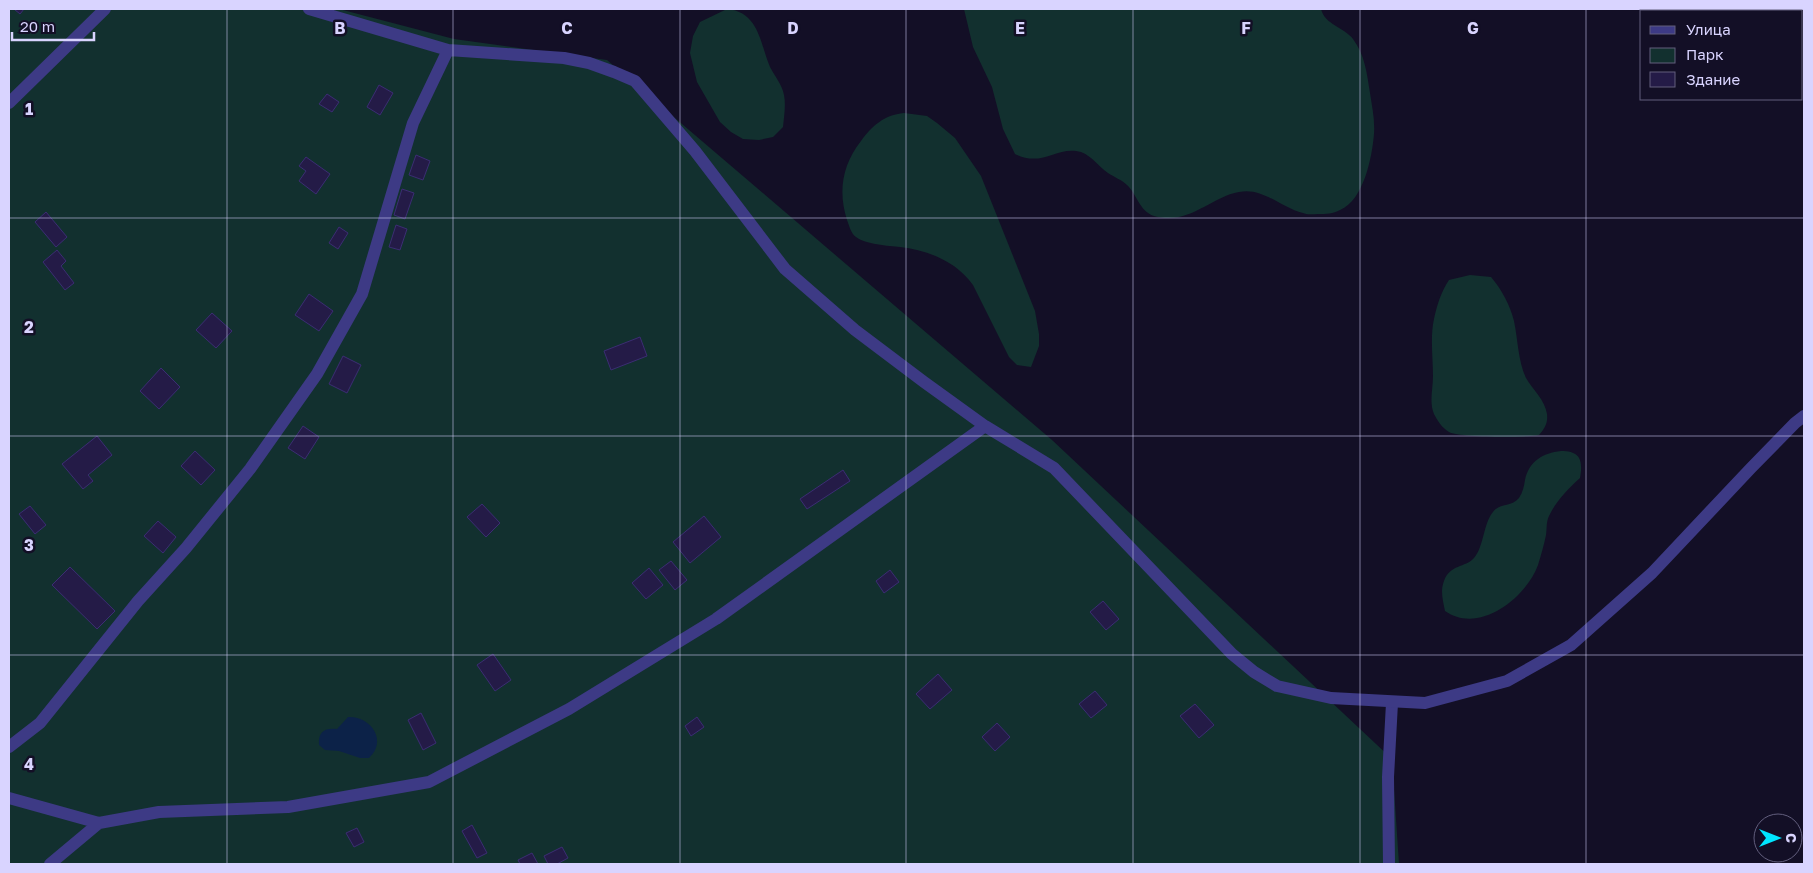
<svg xmlns="http://www.w3.org/2000/svg" width="1813" height="873" font-family="'Golos Text',sans-serif">
<rect width="100%" height="100%" fill="#130f26"/>
<path fill="#12302f" d="M9,9h330l115,30 153,21 445,380 340,319 7,105h-1390z
M727,9c32,3 33,34 43,58 5,10 12,17 14,28 2,10 0,22 -1,32l-10,10 -14,3 -16,-1 -12,-7 -11,-10 -23,-40 -7,-29 3,-17 7,-14z
M964,9h357c4,16 23,18 32,30 12,16 14,35 17,54 2,14 5,26 4,41 -2,23 -10,66 -34,76 -7,4 -14,4 -22,4 -5,0 -11,1 -15,-1 -22,-5 -40,-26 -64,-21 -29,5 -50,34 -85,24 -15,-5 -17,-22 -27,-31 -5,-5 -13,-8 -19,-12 -9,-6 -16,-17 -27,-21 -24,-7 -38,16 -66,2l-12,-25 -11,-42 -19,-40z
M904,113l23,3 10,7 18,15 26,38 54,135 4,23v12l-8,21 -14,-2 -8,-8 -36,-72c-16,-23 -45,-35 -73,-38 -11,-1 -35,-3 -44,-10 -5,-3 -7,-12 -9,-17 -9,-28 -5,-55 14,-79 11,-15 23,-26 43,-28z
M1470,275l21,2c11,13 19,28 23,44 4,19 4,40 12,57 7,12 19,22 21,36 1,9 -2,14 -8,21 -14,3 -78,3 -90,-3 -7,-4 -12,-12 -15,-18 -5,-12 -1,-25 -1,-38 0,-18 -3,-39 1,-57 3,-14 7,-27 15,-39z
M1561,451c20,0 22,10 19,27 -12,11 -24,23 -31,38 -3,6 -2,13 -3,19 -2,10 -5,20 -8,30 -12,33 -59,70 -93,46 -2,-10 -5,-20 -1,-30 6,-17 21,-13 30,-23 10,-11 9,-34 19,-46 6,-9 19,-5 26,-14 4,-6 5,-12 6,-18 4,-19 18,-27 36,-29z"/>
<path fill="#0c2248" d="M348,717c23,-1 40,24 21,41h-9l-21,-7 -14,-1 -6,-5c-1,-13 5,-17 18,-16z"/>
<path fill="#241b47" stroke="#3b2d73" d="M14,9h10l-4,5z
M379,85l14,8 -13,22 -13,-8z
M327,94l12,8 -7,10 -13,-8z
M416,155l14,6 -7,19 -14,-5z
M306,157l24,17 -14,20 -17,-13 7,-10 -7,-5z
M402,189l12,4 -9,26 -11,-4z
M46,212l21,25 -11,10 -21,-25z
M396,225l11,4 -7,21 -11,-3z
M339,227l9,6 -10,16 -9,-6z
M57,250l9,11 -5,5 13,17 -9,7 -22,-28z
M309,294l24,17 -14,20 -24,-16z
M212,313l20,18 -16,17 -20,-18z
M640,337l7,19 -36,14 -7,-19z
M343,356l18,9 -14,28 -18,-9z
M161,368l19,19 -21,22 -19,-18z
M303,426l16,11 -14,22 -17,-11z
M97,436l15,19 -24,20 5,6 -10,8 -21,-25z
M195,451l20,19 -14,15 -20,-19z
M843,470l7,11 -43,28 -7,-10z
M482,504l18,19 -14,14 -19,-20z
M30,506l16,19 -11,9 -16,-20z
M704,516l17,21 -31,26 -17,-21z
M158,521l18,16 -13,16 -19,-17z
M671,561l16,19 -12,10 -16,-20z
M70,567l45,44 -18,18 -45,-44z
M649,568l14,17 -17,14 -14,-16z
M890,570l9,12 -15,11 -8,-12z
M1103,601l16,18 -13,11 -16,-18z
M493,654l18,26 -16,11 -18,-26z
M938,674l14,16 -22,19 -14,-15z
M1095,691l12,14 -16,13 -12,-14z
M1195,704l19,21 -15,13 -19,-22z
M421,713l15,30 -13,7 -15,-30z
M697,717l7,10 -13,9 -6,-10z
M997,723l13,14 -15,14 -13,-14z
M472,825l15,28 -10,5 -15,-27z
M357,828l7,14 -10,5 -8,-14z
M562,847l6,11 -11,6h-9l-4,-8z
M532,853l6,11h-18l-2,-4z"/>
<g fill="none" stroke-linecap="round" stroke-linejoin="round">
<path stroke="#3d3a85" stroke-width="12" d="M1389,864l-1,-87 4,-74"/>
<path stroke="#3d3a85" stroke-width="12" d="M309,9l139,41 116,8 25,5 25,9 21,9 60,70 90,118 70,61 69,52 61,44 69,42 178,186 22,18 23,14 54,12 94,5 82,-22 64,-36 81,-72 99,-105 44,-45 9,-7
M9,103l96,-94
M9,747l31,-24 98,-122 48,-53 64,-79 67,-95 45,-80 51,-171 35,-73
M9,798l90,25
M50,864l49,-41 60,-11 129,-5 141,-25 140,-73 147,-90 269,-193"/>
</g>
<path fill="none" stroke="#d9d4ff" stroke-width="1" stroke-opacity="0.55" d="M227,9v855M453,9v855M680,9v855M906,9v855M1133,9v855M1360,9v855M1586,9v855M9,218h1795M9,436h1795M9,655h1795"/>
<g font-size="16" text-anchor="middle" font-weight="bold" fill="#d9d4ff" stroke="#130f26" stroke-width="5" stroke-linejoin="round" paint-order="stroke">
<text x="340" y="34">B</text>
<text x="567" y="34">C</text>
<text x="793" y="34">D</text>
<text x="1020" y="34">E</text>
<text x="1246" y="34">F</text>
<text x="1473" y="34">G</text>
<text x="29" y="115">1</text>
<text x="29" y="333">2</text>
<text x="29" y="551">3</text>
<text x="29" y="770">4</text>
</g>
<rect width="1813" height="873" fill="none" stroke="#d9d4ff" stroke-width="20"/>
<rect x="1640" y="10" width="162" height="90" fill="#130f26" stroke="#625e7d"/>
<rect x="1650" y="26" width="25" height="8" fill="#3d3a85" stroke="#625e7d"/>
<text x="1686" y="35" font-size="15" fill="#d9d4ff">Улица</text>
<rect x="1650" y="48" width="25" height="15" fill="#12302f" stroke="#625e7d"/>
<text x="1686" y="60" font-size="15" fill="#d9d4ff">Парк</text>
<rect x="1650" y="72" width="25" height="15" fill="#241b47" stroke="#625e7d"/>
<text x="1686" y="85" font-size="15" fill="#d9d4ff">Здание</text>
<g transform="translate(1778 838) rotate(90)"><circle r="24" fill="#130f26" stroke="#625e7d"/>
<path d="M0-4L9 19L0 12L-9 19Z" fill="#00e5ff"/>
<text y="-8" font-size="14" font-weight="bold" text-anchor="middle" fill="#d9d4ff">С</text>
</g>
<path d="M12 32v8h82v-8" fill="none" stroke="#d9d4ff" stroke-width="2.5"/>
<text x="20" y="32" font-size="15" fill="#d9d4ff" stroke="#130f26" stroke-width="4" paint-order="stroke">20 m</text>
</svg>
